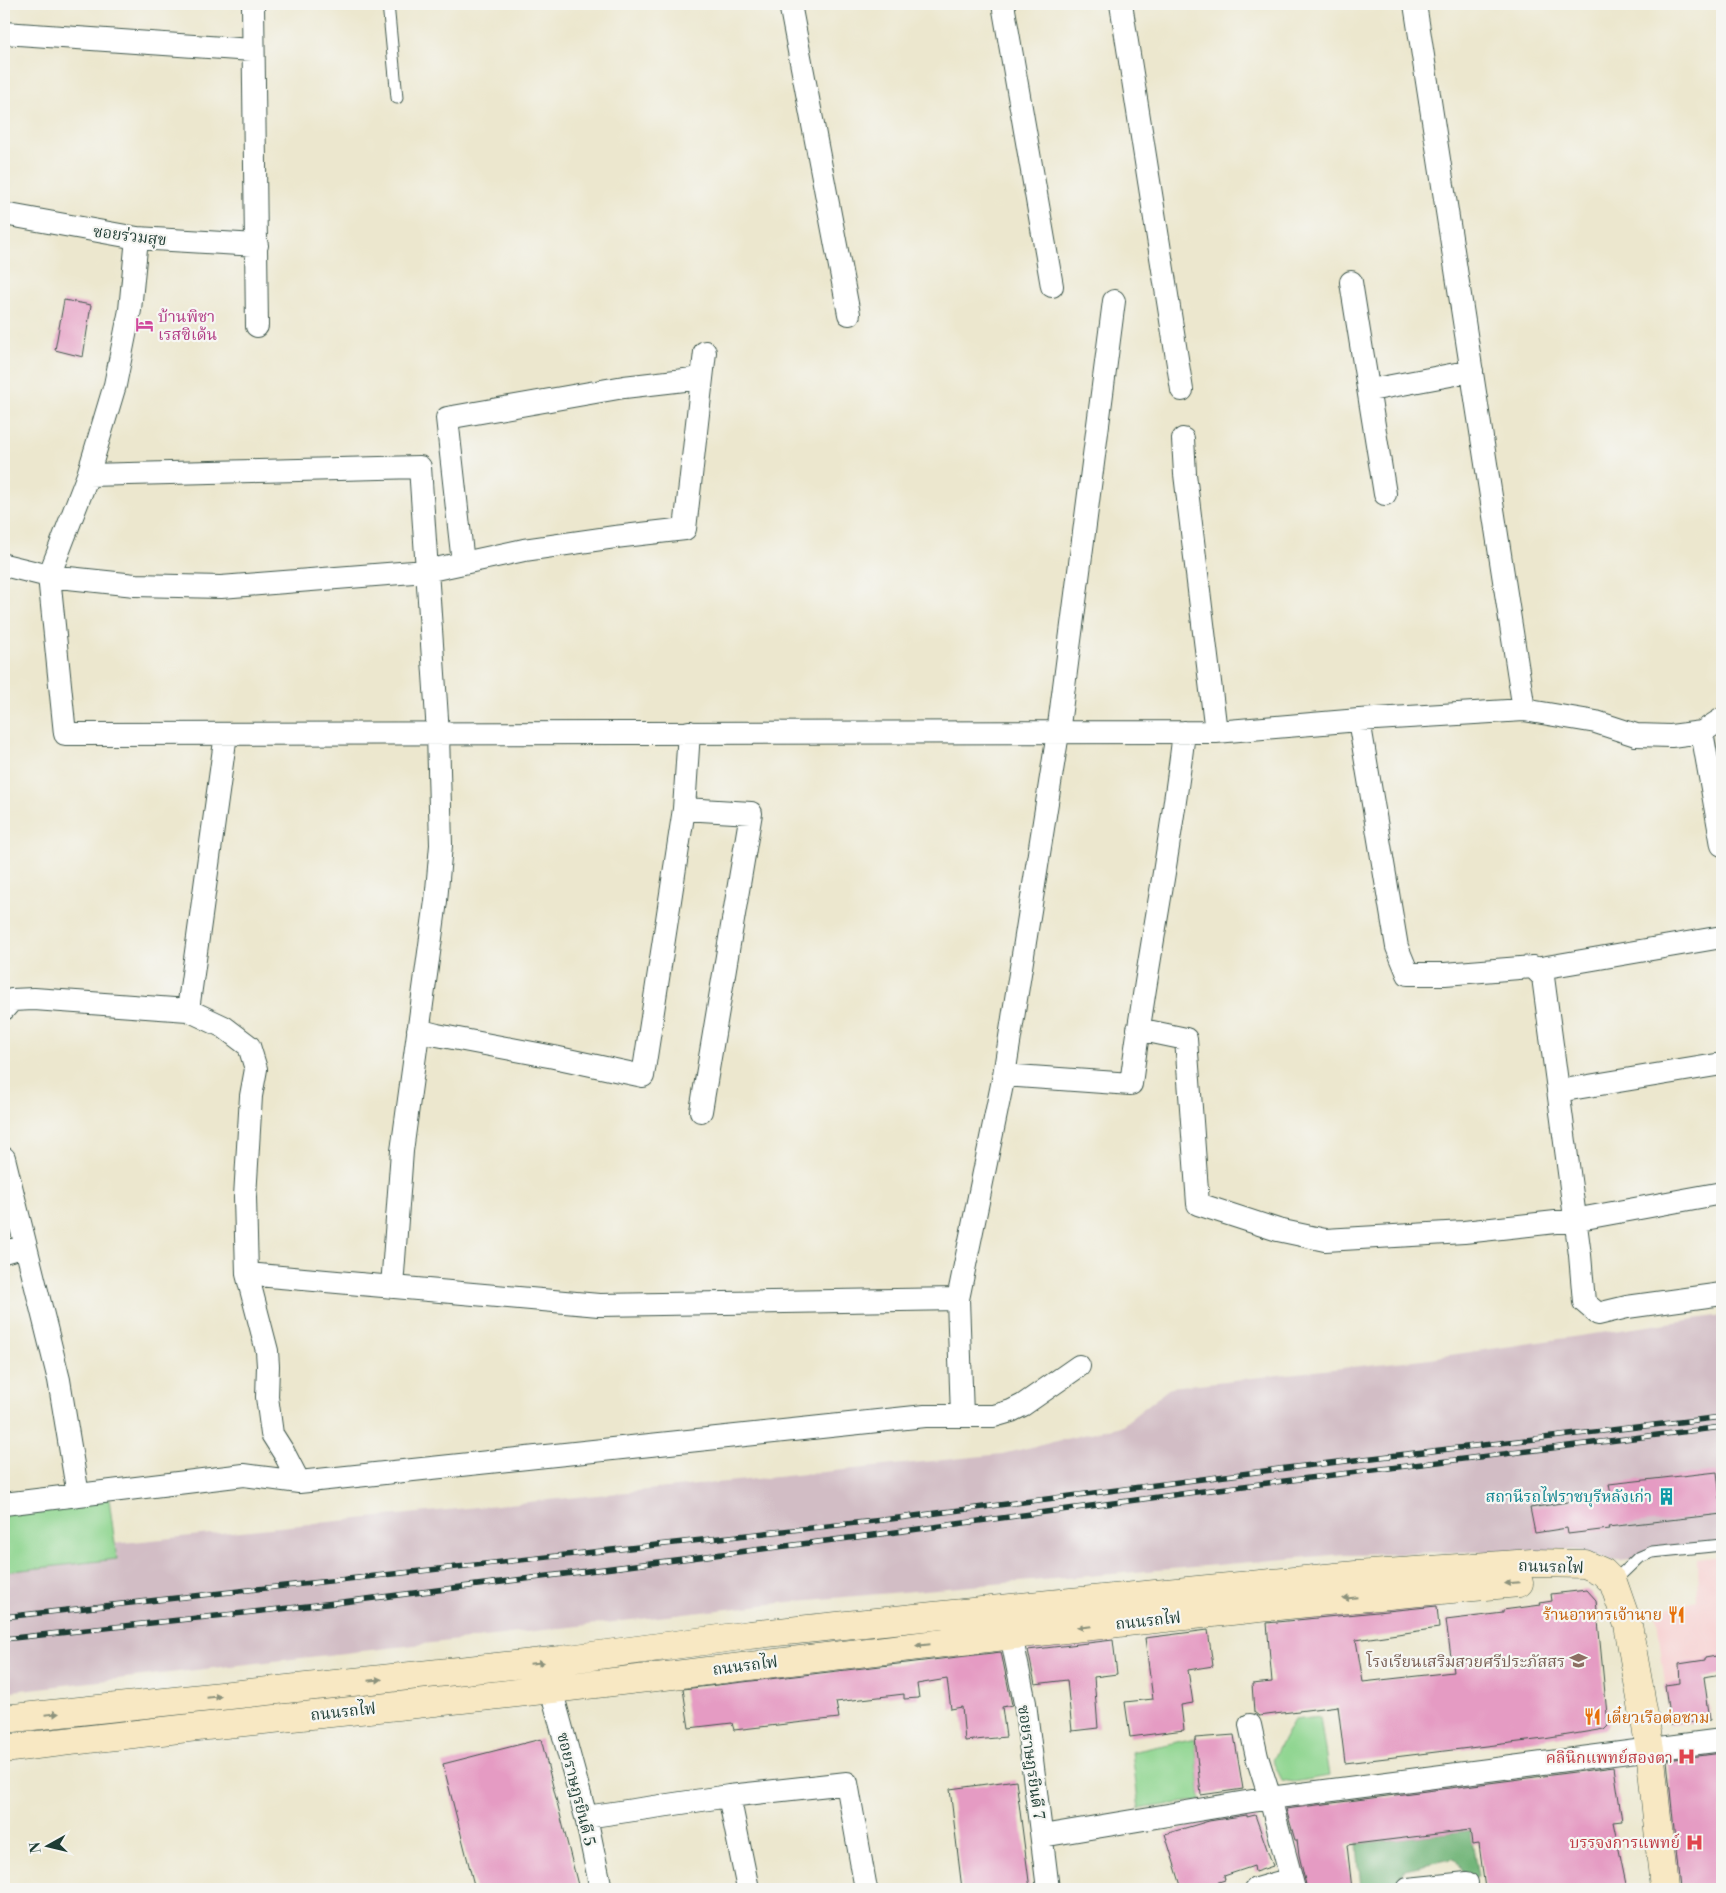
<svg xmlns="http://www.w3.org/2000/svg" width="1726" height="1893" font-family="'Libre Bodoni','Noto Serif Thai',serif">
<rect width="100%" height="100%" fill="#f6f6f2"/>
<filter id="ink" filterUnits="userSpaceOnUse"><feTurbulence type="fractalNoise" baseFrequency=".02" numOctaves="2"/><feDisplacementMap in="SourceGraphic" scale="10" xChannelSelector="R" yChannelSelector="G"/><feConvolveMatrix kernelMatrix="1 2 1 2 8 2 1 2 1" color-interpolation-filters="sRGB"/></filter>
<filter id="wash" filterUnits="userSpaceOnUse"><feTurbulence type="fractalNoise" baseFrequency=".0096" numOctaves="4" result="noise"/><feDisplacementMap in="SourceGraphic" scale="20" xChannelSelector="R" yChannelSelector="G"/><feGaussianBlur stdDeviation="1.12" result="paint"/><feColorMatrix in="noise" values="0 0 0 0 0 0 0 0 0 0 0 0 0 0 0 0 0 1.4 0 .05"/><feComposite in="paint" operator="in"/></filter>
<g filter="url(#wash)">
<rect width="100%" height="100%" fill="#ece7ce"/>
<path fill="#f7cfd0" d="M1722,1556v118l-57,11 -9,-75 42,-9 -1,-42z"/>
<path fill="#d2bdc5" d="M1722,1315v235l-112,11 -31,-11 -235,4 -546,47 -794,91v-137l998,-101 119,-28 50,-39 252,-28z"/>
<path fill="#8fd590" stroke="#578962" d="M109,1499l8,60 -113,13v-61z
M1320,1717l9,59 -35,6 -12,-2 -10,-20 22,-40z
M1195,1738l6,62 -62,9 -7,-57z"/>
<path fill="#73b67a" stroke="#497a57" d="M1470,1830l8,47 -3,1 -13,-7 -7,-13 -50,11 -13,20h-31l-4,-45z"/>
<g id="blocks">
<path fill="#e59bc3" d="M64,300l27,5 -8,52 -28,-7z
M1717,1472l5,42 -114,13 1,2 -41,5 -1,-6 -32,5 -5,-25 81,-13 -2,-11z
M1587,1590l9,10 12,125 -4,4 -60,10 -199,24 -7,-57 -79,10 -5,-4 -2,-28 20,-2 -5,-59 170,-17 2,22 -83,12 7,42 90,-10 -7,-52 57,-7v-3l38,-5 -1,-2 12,-2 -1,-7z
M1208,1630l5,36 -25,4 5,33 -12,2 3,25 -54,7 -5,-35 28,-3 -8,-61z
M1113,1640l4,34 -23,3 4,51 -26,3 -5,-51 -32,4 -7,-34z
M1001,1652l11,53 -10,2 4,30 -41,4 -3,-34 -11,2 -4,-30 -30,5 2,14 -15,1v-5l-68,8 3,16 -105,12 -2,-7 -43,5 -6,-39z
M1722,1655v19l-18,3 6,43 -40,5 -5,-40 15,-2 -1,-19 26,-4v-2z
M1234,1735l9,54 -42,6 -6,-57z
M541,1739l38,150h-104l-32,-125z
M1722,1753v136h-42l-13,-129z
M1614,1767l8,54 -9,1 14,67h-142l-6,-45 -7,1 -2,-15 -123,15 5,44h-45l-8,-34 -2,-15h-2l-9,-31z
M1016,1780l14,109h-68l-12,-100z
M1247,1815v2l8,-2 18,51 -18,6 -1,-6 -30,10 1,4 -29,9h-14l-17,-55 44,-13z"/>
</g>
</g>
<g filter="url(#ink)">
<use href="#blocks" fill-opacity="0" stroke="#3e564b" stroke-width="1"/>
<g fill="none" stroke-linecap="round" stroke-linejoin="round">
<defs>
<path id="lane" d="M388,4l9,94
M1613,1582l25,-24 14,-6 70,-7"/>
<path id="street" d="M253,4l4,322
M790,4l59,310
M1003,4l49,282
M1121,4l61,386
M1415,4l109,706
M4,33l248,17
M4,214l133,24 120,7
M137,238l-7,72 -15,75 -27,90 -39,101 16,158 1151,-2 143,-12 165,-10 72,12 40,13 35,1 31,-4 20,-13
M1351,282l34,212
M1370,390l102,-19
M1183,439l2,35 31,258
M88,475l332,-8 18,266 3,112 -5,56 -34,250 -10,136
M463,563l-16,-145 177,-31 78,-9
M4,565l45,11 86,9 86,2 205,-16 98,-21 91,-13 70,-8 20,-177
M1359,720l38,227 11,27h37l88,-7 10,10 37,278 4,47 14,12 29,-7 95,-13
M1702,732l20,113
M684,809l67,4 -50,298
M1535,969l187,-32
M4,1009l8,-9 22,-1 154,11 36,17 25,19 7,23 -5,27 -6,101 2,77 20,77 1,15 -1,31 5,37 12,19 15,29
M188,1010l38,-276
M1138,1029l48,10 12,165 80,26 47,10 139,-8 110,-12 148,-27
M418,1030l19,5 117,22 89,19 41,-267 5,-77
M1004,1075l127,9c15,-118 40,-234 53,-352
M1558,1091l164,-27
M4,1158l55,222 19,115
M4,1252l21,-6
M247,1274l352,31 359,-6
M962,1416l-4,-117 46,-224 54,-342 56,-432
M4,1504l240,-29 55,7 626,-66h69l17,-5 12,-6 56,-39
M1011,1635l14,68 23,186
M551,1689l35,128 15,72
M729,1796l19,93
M586,1817l143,-21 118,-13 19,106
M1042,1836l228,-38 -13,-41 -7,-32
M1256,1889l35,-10
M1294,1889l-24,-91 452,-58
M1408,1889l59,-6"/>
<path id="secondary" d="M4,1719l557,-59 188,-25 301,-31 306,-29 176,-12 53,1 18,8 10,10 15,43 22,124 14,140
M4,1749c182,-22 365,-39 548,-60 322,-37 644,-78 967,-106"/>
</defs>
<use href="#lane" stroke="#3e564b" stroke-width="13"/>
<use href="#street" stroke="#3e564b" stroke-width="24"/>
<use href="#secondary" stroke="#3e564b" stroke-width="29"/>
<use href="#lane" stroke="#fff" stroke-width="11"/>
<use href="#street" stroke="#fff" stroke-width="22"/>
<use href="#secondary" stroke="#f8e8c3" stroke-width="28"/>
<defs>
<path id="rail" d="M4,1617l879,-97 404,-52 435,-51
M4,1639l331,-36 546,-69 330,-44 511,-63"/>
</defs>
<use href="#rail" stroke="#1f3d34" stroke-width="5.5"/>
<use href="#rail" stroke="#f6f6f2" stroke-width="4" stroke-dasharray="11" stroke-linecap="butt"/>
</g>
<defs><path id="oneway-solid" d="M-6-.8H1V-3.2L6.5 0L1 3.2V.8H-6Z" transform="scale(1.25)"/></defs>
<g fill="#8c927c">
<use href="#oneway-solid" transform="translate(1512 1583) rotate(175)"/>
<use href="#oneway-solid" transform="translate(1350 1598) rotate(174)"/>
<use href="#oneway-solid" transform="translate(1084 1627) rotate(174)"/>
<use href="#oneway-solid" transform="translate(923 1645) rotate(174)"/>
<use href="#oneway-solid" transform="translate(537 1663) rotate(-6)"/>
<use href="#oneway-solid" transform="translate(375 1680) rotate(-6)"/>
<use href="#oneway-solid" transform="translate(214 1697) rotate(-6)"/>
<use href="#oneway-solid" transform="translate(52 1714) rotate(-6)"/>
</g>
</g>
<defs>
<symbol id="hotel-bare" viewBox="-9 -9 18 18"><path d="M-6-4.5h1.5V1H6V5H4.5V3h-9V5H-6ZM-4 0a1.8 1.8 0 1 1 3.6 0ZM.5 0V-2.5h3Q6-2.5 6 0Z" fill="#d1479c" stroke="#f6f6f2" stroke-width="2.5" paint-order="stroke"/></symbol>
<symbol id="building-bare" viewBox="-9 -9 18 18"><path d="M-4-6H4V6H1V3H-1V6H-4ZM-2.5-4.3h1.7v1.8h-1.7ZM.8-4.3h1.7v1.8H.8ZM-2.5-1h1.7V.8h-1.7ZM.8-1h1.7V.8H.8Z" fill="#0f9aa8" stroke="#f6f6f2" stroke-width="2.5" paint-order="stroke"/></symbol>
<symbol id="restaurant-bare" viewBox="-9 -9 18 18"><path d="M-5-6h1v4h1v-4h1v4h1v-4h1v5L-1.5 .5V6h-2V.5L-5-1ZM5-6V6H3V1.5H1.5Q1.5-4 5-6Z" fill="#e8710a" stroke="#f6f6f2" stroke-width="2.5" paint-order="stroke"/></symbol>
<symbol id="school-bare" viewBox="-9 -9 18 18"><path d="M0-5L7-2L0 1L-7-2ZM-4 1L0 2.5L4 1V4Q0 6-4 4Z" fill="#8d6e63" stroke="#f6f6f2" stroke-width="2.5" paint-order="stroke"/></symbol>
<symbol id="hospital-bare" viewBox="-9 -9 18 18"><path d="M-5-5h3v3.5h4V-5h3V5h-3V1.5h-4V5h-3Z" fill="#e0444e" stroke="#f6f6f2" stroke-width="2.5" paint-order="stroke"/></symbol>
</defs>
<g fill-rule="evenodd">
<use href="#hotel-bare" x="132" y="312" width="25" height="25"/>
<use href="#building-bare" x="1654" y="1484" width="25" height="25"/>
<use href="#restaurant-bare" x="1664" y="1602" width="25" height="25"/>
<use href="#school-bare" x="1566" y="1648" width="25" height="25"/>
<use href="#restaurant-bare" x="1580" y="1704" width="25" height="25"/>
<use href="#hospital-bare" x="1674" y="1744" width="25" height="25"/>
<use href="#hospital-bare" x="1682" y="1830" width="25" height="25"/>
</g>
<g text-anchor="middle" stroke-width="4.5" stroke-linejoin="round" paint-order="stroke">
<g font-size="16" fill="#1f3d34" stroke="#f6f6f2">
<text transform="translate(130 235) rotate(7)" y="6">ซอยร่วมสุข</text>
<text transform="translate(1551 1566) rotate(2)" y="6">ถนนรถไฟ</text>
<text transform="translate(1148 1620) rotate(-6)" y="6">ถนนรถไฟ</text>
<text transform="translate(745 1665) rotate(-7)" y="6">ถนนรถไฟ</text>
<text transform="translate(343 1711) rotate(-6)" y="6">ถนนรถไฟ</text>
<text transform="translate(1032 1762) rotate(82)" y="6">ซอยราษฎรยินดี 7</text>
<text transform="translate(577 1789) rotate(76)" y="6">ซอยราษฎรยินดี 5</text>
</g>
<g font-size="16" fill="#b23c85" stroke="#f6f6f2" text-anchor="start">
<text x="158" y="322">บ้านพิชา<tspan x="158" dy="18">เรสซิเด้น</tspan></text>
</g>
<g font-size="16" fill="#0d838f" stroke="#f6f6f2" text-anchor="end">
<text x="1652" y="1502">สถานีรถไฟราชบุรีหลังเก่า</text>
</g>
<g font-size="16" fill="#c56008" stroke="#f6f6f2" text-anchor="end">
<text x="1662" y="1620">ร้านอาหารเจ้านาย</text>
<text x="1606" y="1723" text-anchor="start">เตี๋ยวเรือต่อชาม</text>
</g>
<g font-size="16" fill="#785e54" stroke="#f6f6f2" text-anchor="end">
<text x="1565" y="1667">โรงเรียนเสริมสวยศรีประภัสสร</text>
</g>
<g font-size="16" fill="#be3a42" stroke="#f6f6f2" text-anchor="end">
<text x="1673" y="1763">คลินิกแพทย์สองตา</text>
<text x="1680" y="1848">บรรจงการแพทย์</text>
</g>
</g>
<rect width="1726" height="1893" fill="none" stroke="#f6f6f2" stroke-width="20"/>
<g transform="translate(48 1846) rotate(262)" stroke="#f6f6f2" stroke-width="4" paint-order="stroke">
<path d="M0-4L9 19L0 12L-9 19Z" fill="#1f3d34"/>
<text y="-8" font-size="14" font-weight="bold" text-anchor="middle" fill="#1f3d34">N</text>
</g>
</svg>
